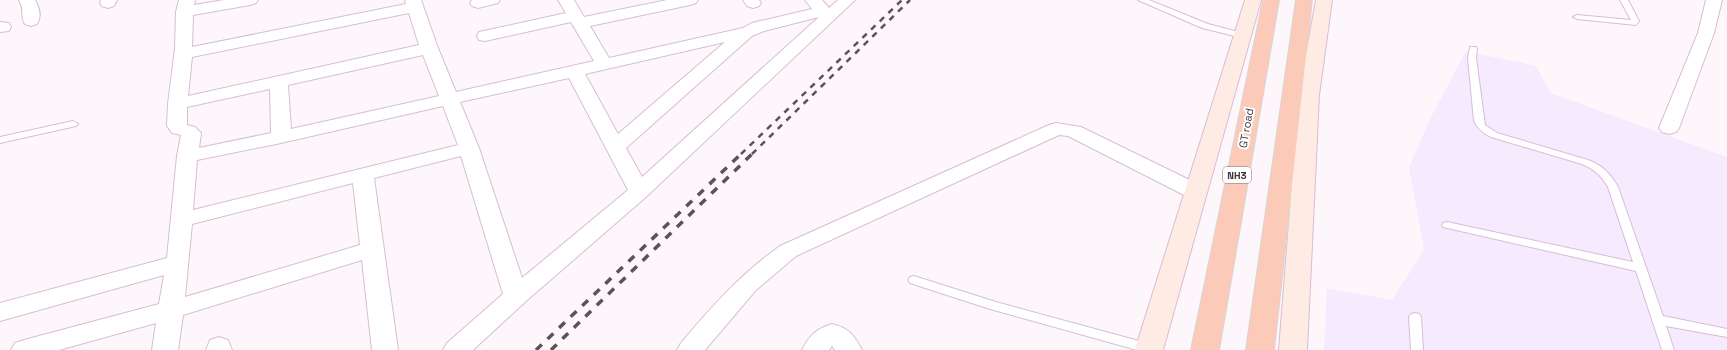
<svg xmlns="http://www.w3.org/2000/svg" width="1727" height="350" font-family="'Space Grotesk',sans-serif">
<rect width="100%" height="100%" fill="#fdf7fc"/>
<path fill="#f6eafe" d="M1466,51l70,15 15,27 176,64v193h-403l3,-62 65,12 32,-50 -15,-83 20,-46z"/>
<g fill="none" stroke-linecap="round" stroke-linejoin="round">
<defs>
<path id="service" d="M1138,0h11l59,24 38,10 1,2 -4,2 -41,-10z
M1620,0h8l11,21 -3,4 -59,-6 -4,-2 4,-2 54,5z
M1470,47h6l1,2 -1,9 9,67 12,8 91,27c15,6 22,13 30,27l45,129 64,13v8l-61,-11 8,24h-12l-26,-79 -193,-44 -1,-2 1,-2 4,-1 186,40 -25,-75c-7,-12 -14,-18 -26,-23l-91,-27c-8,-4 -13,-8 -17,-16l-6,-63z
M73,121l5,3 -2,2 -76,17v-6z
M914,276l82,26 154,42 4,2 2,3 -19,1 -147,-41 -80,-26 -2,-3 2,-3z
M1415,313l4,1 2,3 2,33h-12l-2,-33 2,-3z"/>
<path id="minor" d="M19,0h16c4,7 7,17 2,24l-6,2 -6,-2c-5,-7 0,-14 -6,-24z
M101,0h16l-3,6 -6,2 -6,-2 -2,-3z
M179,0h16l-1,5 30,-5h34l-2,3 -6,2 -57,10 -1,32 214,-43 -1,-4h16l17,48 18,44 138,-31 -23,-39 -86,19 -6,-1 -2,-4 2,-4 87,-19 -8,-13h16l10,17 83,-17h31l-2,3 -6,2 -100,21 19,32 134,-30 9,-5 60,-14 -7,-9h17l7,8 9,-8h17l-208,196 -122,106 -52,48h-30l4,-7 56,-49 -42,-138 -87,22 24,172h-26l-10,-90 -179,55 -5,35h-26l4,-27 -97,27h-48l4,-7 9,-3 135,-36 5,-29 -164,46v-18l167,-45 10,-102 4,-21 -9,-2 -5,-7 1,-22 7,-56 1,-36zM409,13l10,32 -231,51 4,-39zM819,17l-177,160 -16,-29 126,-112 12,-5zM725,42l-107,92 -33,-60zM423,55l16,41 -148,33 -3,-44zM569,78l59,112 -106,88 -43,-130 -19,-46zM270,89l1,44 -72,15 2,-15 -6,-6 -8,-2v-18zM443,106l15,39 -265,65 4,-50 84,-17zM353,183l7,62 -175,52 7,-73z
M472,0h28l-2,3 -20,5 -6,-2 -2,-3z
M743,0h16l2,3 -2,3 -6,2 -6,-2z
M1706,0h16l-8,33 -35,95 -3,4 -7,2 -7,-2 -3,-4 39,-95z
M0,22l9,1 2,4 -2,4 -9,1z
M1056,123l25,4 123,60 3,5 -3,5 -8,2 -8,-2 -120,-61 -9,-1 -263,121 -40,34 -51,60h-28l4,-7c30,-36 61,-70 99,-97l269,-121z
M832,324c17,4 22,11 30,26h-27l-3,-4 -3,4h-27c8,-15 14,-21 30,-26z
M219,337l9,3 4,10h-26l4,-10z"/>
<path id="secondary" d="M1245,0h16l-98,350h-28z
M1316,0h16l-13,95 -12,255h-28l20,-255z"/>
<path id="trunk" d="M1263,0h16l-60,350h-28z
M1296,0h16l-38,350h-28z"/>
</defs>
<use href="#service" stroke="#d9bcd6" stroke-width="2"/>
<use href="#minor" stroke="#d9bcd6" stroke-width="2"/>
<use href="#secondary" stroke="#d9bcd6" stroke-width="2"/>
<use href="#trunk" stroke="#d8d6d8" stroke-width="2"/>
<use href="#service" fill="#fff" fill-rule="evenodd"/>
<use href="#minor" fill="#fff" fill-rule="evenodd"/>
<use href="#secondary" fill="#feebe4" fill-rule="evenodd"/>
<use href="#trunk" fill="#fbcab8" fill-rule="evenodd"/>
<path stroke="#5d525c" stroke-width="2.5" stroke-dasharray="6 6" stroke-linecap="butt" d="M741,154l161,-154
M752,154l158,-154"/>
<path stroke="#5d525c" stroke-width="3.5" stroke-dasharray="8 8" stroke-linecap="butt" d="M536,350l206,-197
M551,350l202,-197"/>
</g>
<g text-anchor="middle" stroke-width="4" stroke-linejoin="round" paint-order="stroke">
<rect fill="#fff" stroke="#787077" stroke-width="1" x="1223" y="167" width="28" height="16" rx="3"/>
<g font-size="10" font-weight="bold" fill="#3e333d">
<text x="1237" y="179">NH3</text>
</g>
<g font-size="11" fill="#3e333d" stroke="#fff">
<text transform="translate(1246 128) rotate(-80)" y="4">GT road</text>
</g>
</g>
</svg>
